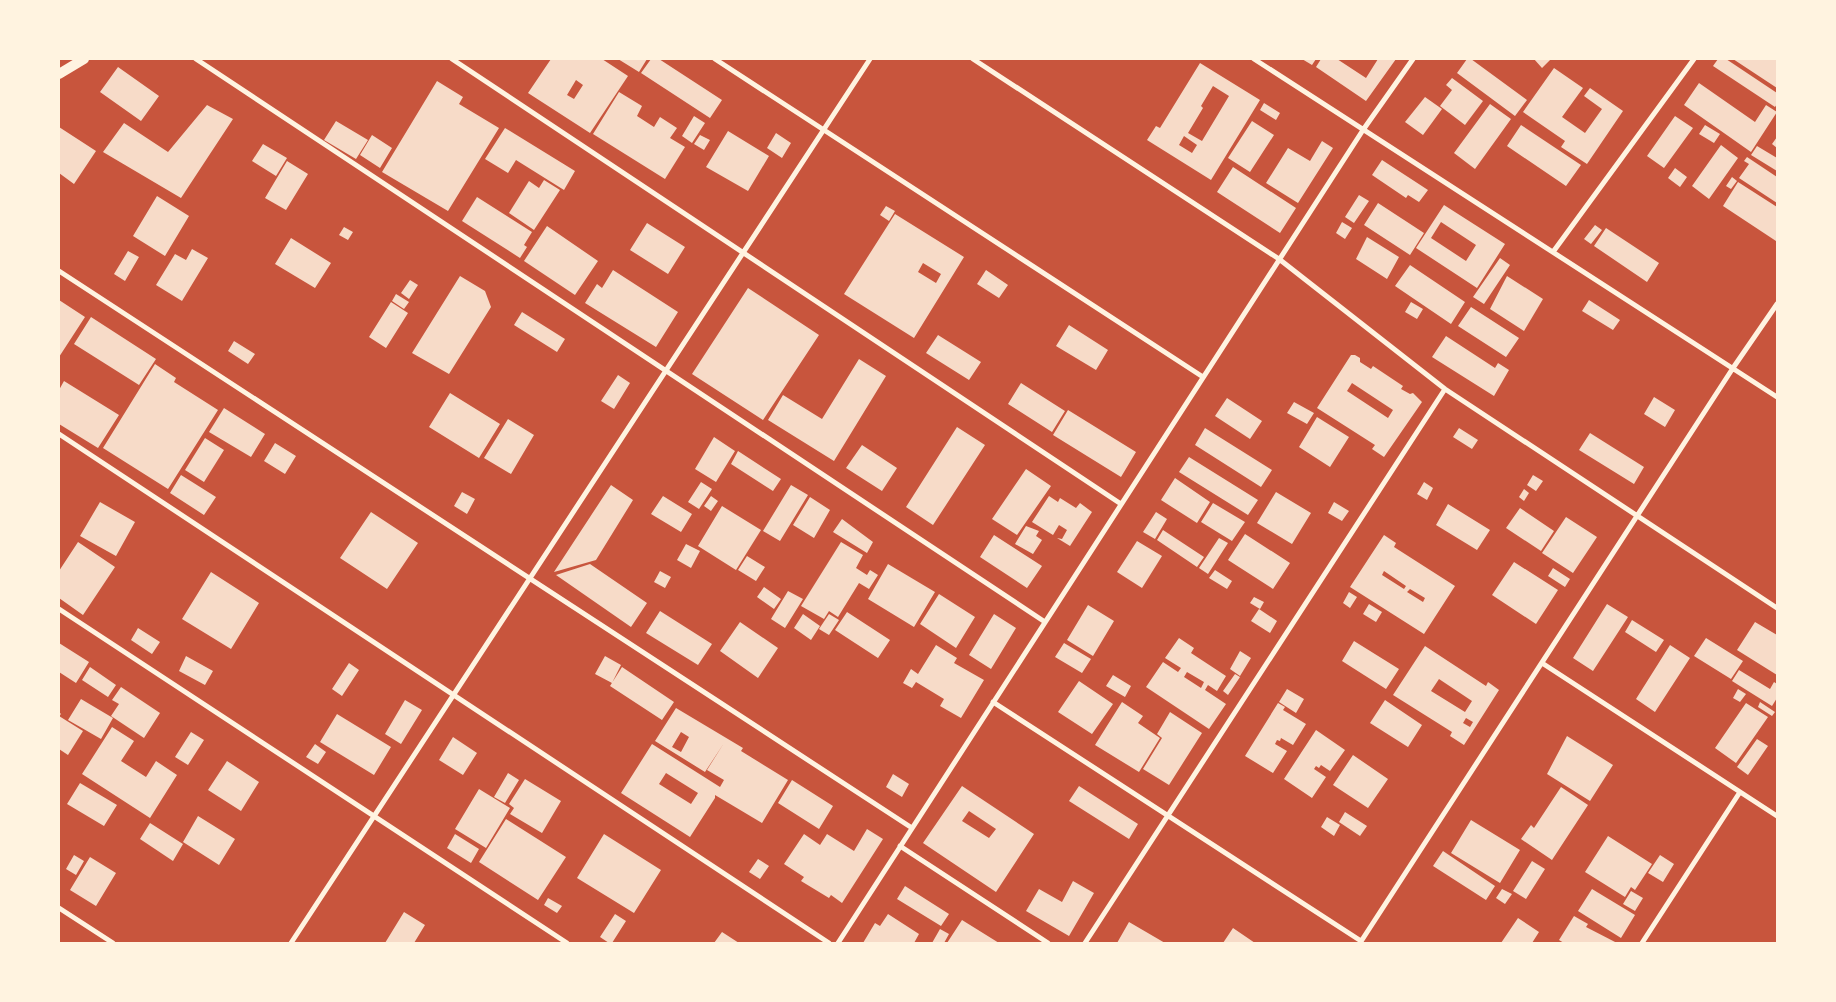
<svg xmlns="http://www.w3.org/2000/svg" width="1836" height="1002" font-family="Quicksand,sans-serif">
<rect width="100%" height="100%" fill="#c8553d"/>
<path fill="#f7dbc8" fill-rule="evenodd" d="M551,59h51l26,17 -38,57 -62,-40zM576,80l7,5 -9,14 -7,-4z
M618,59h29l-8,13z
M651,59h8l63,41 -12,18 -69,-45z
M1302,59h14l-4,6z
M1321,59h16l29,19 12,-19h18l-30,42 -50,-34z
M1467,59h4l56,41 -12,16 -58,-43z
M1534,59h17l-9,9z
M1718,59h8l51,34v11l-2,3 -62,-41z
M1733,59h44v29z
M1200,63l60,37 -49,80 -64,-40 9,-14 4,2zM1213,86l16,10 -27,45 -14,-8 15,-25 -2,-2zM1184,136l13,9 -5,8 -13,-8z
M118,67l41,29 -18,25 -41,-29z
M1554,68l29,20 -21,29 23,16 17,-24 -18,-13 6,-8 33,23 -36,53 -26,-17 4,-6 -42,-29z
M1452,78l31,23 -18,24 -25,-19 12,-16 -6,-5z
M437,81l26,16 -4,7 40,24 -51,83 -66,-39z
M1699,83l56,39 11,-17 11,7 -26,40 -67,-47z
M619,92l23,14 -5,10 17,11 6,-10 17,11 -7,10 15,9 -20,32 -72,-45z
M1425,97l17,12 -19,26 -18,-13z
M1264,103l16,10 -4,7 -16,-10z
M1490,104l21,15 -36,50 -21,-16z
M207,105l26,14 -52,79 -78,-46 21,-29 44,29z
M694,116l11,7 -13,20 -10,-7z
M1675,116l18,12 -29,40 -17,-12z
M336,121l32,19 -12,19 -32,-19z
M1252,121l22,14 -24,37 -22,-14z
M1521,125l60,40 -15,21 -59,-40z
M1705,125l15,9 -6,9 -15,-9z
M59,127l37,24 -22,33 -15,-11z
M505,128l70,43 -11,19 -48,-30 -8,13 -23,-14z
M728,131l41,25 -21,35 -42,-24z
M776,133l15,10 -9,15 -15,-10z
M372,135l20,13 -12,20 -20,-13z
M700,135l10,5 -6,10 -10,-6z
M1777,137v11l-5,-4z
M1322,141l11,7 -35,55 -32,-20 22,-35 22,13z
M263,144l24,14 -11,18 -24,-15z
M1721,145l17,13 -29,41 -17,-13z
M1757,146l20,12v13l-26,-16z
M1747,157l30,20v26l-38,-25 10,-14 -5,-3z
M1382,160l46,30 -9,12 -11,-7 -2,3 -34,-23z
M287,161l21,13 -22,36 -21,-12z
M1233,167l63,41 -16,25 -63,-41z
M1675,168l12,9 -7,10 -12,-9z
M1732,177l5,4 -6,8 -5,-3z
M544,180l16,10 -26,40 -25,-17 20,-32 10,7z
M1738,182l39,25 -1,34 -53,-35z
M1359,195l10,6 -15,22 -9,-6z
M157,196l32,20 -24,40 -32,-20z
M477,197l55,35 -8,13 3,2 -7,11 -58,-37z
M1378,203l46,30 -14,22 -46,-30z
M1444,205l61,39 -28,44 -61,-40zM1441,222l35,23 -10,16 -35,-23z
M886,206l9,5 -6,10 -9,-6z
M895,214l69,43 -50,81 -70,-44zM923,263l18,11 -5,9 -18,-11z
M1342,222l10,6 -7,11 -9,-6z
M647,223l38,24 -17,27 -38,-24z
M1595,225l7,5 -11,14 -7,-5z
M547,226l51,35 -23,34 -51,-34z
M344,227l9,5 -5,8 -9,-5z
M1606,228l53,35 -12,19 -53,-36z
M1367,237l32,20 -12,22 -31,-20z
M291,238l40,25 -16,25 -40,-24z
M192,249l16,9 -26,43 -26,-16 19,-31 11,6z
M128,251l11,6 -14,24 -11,-7z
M1500,258l10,7 -26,39 -11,-7z
M1410,265l55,37 -14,22 -56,-38z
M613,270l65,42 -22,35 -71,-44 12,-19 5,4z
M986,270l22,15 -9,13 -22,-14z
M460,276l25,15 6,16 -42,67 -37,-21z
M1507,276l36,23 -19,32 -34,-22z
M410,280l8,5 -9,14 -8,-6z
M748,288l71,47 -56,85 -71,-46z
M396,294l13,8 -5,7 -12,-8z
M59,300l26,17 -26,40z
M1589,300l31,20 -7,10 -31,-19z
M391,302l17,11 -22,35 -17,-11z
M1411,302l12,7 -6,10 -12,-7z
M1471,307l48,31 -13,19 -48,-31z
M522,312l43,27 -8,13 -43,-27z
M91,317l65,42 -17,26 -65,-41z
M1069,325l39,25 -12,20 -40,-24z
M938,335l43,27 -12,18 -43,-27z
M1446,336l49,32 3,-5 11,7 -15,26 -62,-39z
M234,341l21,13 -7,10 -20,-13z
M1351,355h4l5,3v4l11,7 2,-3 30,20 -2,3 9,5 3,-1 9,9 -38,55 -12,-8 3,-4 -58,-37zM1352,383l41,27 -5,8 -41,-27z
M859,359l27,17 -52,85 -66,-41 15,-25 39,24z
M155,364l21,14 -2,4 44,28 -50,79 -65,-41z
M618,375l12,8 -16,26 -13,-8z
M64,381l55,34 -21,33 -39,-24v-34z
M1021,383l44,28 -13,21 -44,-28z
M450,393l50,31 -21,34 -50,-31z
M1654,397l21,13 -10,17 -21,-13z
M1227,398l35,23 -12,18 -35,-23z
M1294,402l20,11 -7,11 -20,-11z
M224,408l41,26 -14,23 -42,-25z
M1068,410l68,42 -15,25 -68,-42z
M1317,417l32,20 -19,30 -31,-20z
M508,419l26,16 -23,39 -27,-16z
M957,427l28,18 -52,80 -27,-18z
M1205,428l67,42 -11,17 -66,-42z
M1459,428l19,12 -6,9 -19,-12z
M1590,433l54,34 -10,17 -55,-34z
M714,437l21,14 -19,31 -21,-13z
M205,438l19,12 -20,32 -19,-12z
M275,443l21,13 -11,18 -21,-13z
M862,445l35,23 -15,23 -36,-23z
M738,451l43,28 -8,12 -42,-27z
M1189,457l69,43 -10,15 -69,-43z
M1026,469l25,17 -34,49 -25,-16z
M181,475l35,22 -12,18 -34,-22z
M1533,475l10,6 -7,10 -9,-6z
M1175,478l35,24 -13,21 -36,-23z
M701,482l11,7 -13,20 -11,-7z
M1424,482l9,6 -6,12 -10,-6z
M611,485l22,15 -37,60 -42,12z
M791,485l17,10 -28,46 -17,-10z
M1524,489l5,4 -5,8 -5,-4z
M462,492l13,7 -8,15 -13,-8z
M1276,492l35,21 -19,31 -35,-21z
M663,496l29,18 -11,18 -30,-18z
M711,496l7,5 -7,10 -7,-5z
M1049,496l9,6 2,-4 16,10 4,-5 12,9 -22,34 -13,-8 5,1 5,-9 -8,-5 -6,10 -21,-13z
M810,497l20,13 -16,28 -21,-13z
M100,502l35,20 -19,34 -36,-20z
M1334,502l15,9 -7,10 -14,-8z
M1213,503l32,19 -13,19 -31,-19z
M1448,504l42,26 -13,20 -41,-25z
M722,506l39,24 -25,40 -38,-24z
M1520,508l34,23 -13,20 -35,-23z
M371,512l47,31 -31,46 -47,-31z
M1156,512l11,7 -12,20 -12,-7z
M1566,517l31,20 -24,36 -31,-20z
M842,519l31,23 -6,11 -34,-21z
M1026,526l13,5 -3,5 6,4 -9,14 -18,-10z
M1163,530l41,27 -7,10 -40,-27z
M1245,534l45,29 -17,26 -45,-29z
M994,535l48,31 -15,22 -47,-31z
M1384,535l12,8 -2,4 61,39 -31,48 -74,-47zM1384,571l22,15 -2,3 -22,-14zM1410,589l15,9 -2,4 -16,-10z
M1219,538l9,5 -20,31 -9,-6z
M1137,541l25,15 -20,32 -25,-16z
M78,542l37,25 -32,48 -24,-17v-27z
M841,542l22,13 -7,13 11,7 3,-5 8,5 -9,14 -10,-6 -21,34 -9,-6 -5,8 -23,-13z
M686,544l14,7 -9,17 -14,-8z
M747,556l18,11 -9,14 -18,-11z
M1514,562l44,28 -22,34 -44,-29z
M590,564l57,39 -16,24 -75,-52z
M888,564l47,28 -21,35 -46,-28z
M1553,568l17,11 -5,8 -17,-11z
M1215,570l17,11 -5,8 -18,-11z
M660,571l11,6 -6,11 -11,-6z
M211,572l48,31 -28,46 -49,-30z
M764,587l17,12 -7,10 -17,-12z
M788,591l15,8 -18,29 -14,-9z
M1349,592l8,5 -7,11 -7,-5z
M939,594l36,23 -19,31 -36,-24z
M1254,597l10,5 -4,7 -10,-6z
M1369,604l13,8 -6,10 -13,-8z
M1607,604l21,13 -35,54 -20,-13z
M1088,605l26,16 -21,35 -26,-16z
M1259,609l18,12 -7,12 -19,-12z
M660,611l52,33 -14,21 -52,-32z
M847,612l43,28 -12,18 -43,-28z
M803,614l17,12 -9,14 -17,-12z
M829,614l10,6 -10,15 -10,-6z
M994,614l22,14 -25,41 -22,-14z
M1632,620l32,20 -8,12 -31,-20z
M740,622l38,26 -20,30 -38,-27z
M1755,622l22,13v40l-40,-25z
M138,628l22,14 -8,12 -21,-14z
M1179,638l15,10 -3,5 35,23 -9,15 -9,-6 -3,5 21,14 -17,25 -63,-42 17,-25 15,10 3,-4 -16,-10zM1187,672l17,10 -3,6 -17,-11z
M1706,638l37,23 -12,18 -37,-23z
M1354,641l45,28 -13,20 -44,-28z
M59,643l30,19 -13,21 -17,-11z
M1064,643l27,16 -9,14 -27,-16z
M936,645l21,13 -3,5 30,17 -23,38 -21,-12 4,-7 -28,-17 -4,6 -9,-5 8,-14 7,5z
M1670,645l20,13 -35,54 -19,-13z
M1425,646l61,40 2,-4 11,8 -35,55 -14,-9 2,-4 -59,-37zM1439,679l33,22 -7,11 -34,-21zM1466,718l7,4 -3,5 -7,-4z
M1240,651l11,7 -11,18 -10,-7z
M186,656l27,15 -8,14 -26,-14z
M605,656l16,9 -9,18 -17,-9z
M349,663l10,7 -17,26 -10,-7z
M90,667l26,18 -8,12 -26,-17z
M622,667l52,35 -12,18 -52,-34z
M1739,670l31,19 4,-7 3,2v14l-5,8 -40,-25z
M1235,674l5,3 -12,18 -5,-4z
M1113,675l18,11 -6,11 -19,-11z
M1079,681l34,23 -21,30 -34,-22z
M121,687l39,26 -16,25 -33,-22 8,-12 -7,-4z
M1287,689l17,10 -8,14 -17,-11z
M1738,689l8,5 -6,8 -7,-4z
M81,699l32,19 -12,21 -33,-19z
M405,700l17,10 -21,34 -16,-10z
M1385,700l37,25 -14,22 -38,-24z
M1122,702l21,14 -5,7 22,15 -21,34 -44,-27z
M1760,702l15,10 -3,4 -14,-9z
M1278,703l7,4 -2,3 23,14 -13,21 -12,-7 -1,3 -3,-1 -2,4 12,7 -14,22 -28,-17z
M1746,703l22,14 -32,46 -21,-15z
M676,708l67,40 -2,3 47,29 -26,43 -47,-28v3l-25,39 -69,-44 31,-49 68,43 4,-7 -17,-10 17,-27 -19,29 -50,-31zM681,732l8,5 -8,15 -9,-5zM666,773l32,20 -7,11 -32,-20z
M59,712l2,2 -2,2 24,15 -15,24 -9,-6z
M1170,712l32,21 -33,52 -26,-16 19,-31 -5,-4z
M337,714l54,33 -17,28 -54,-33z
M112,727l22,14 -13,20 25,16 10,-16 21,14 -27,43 -68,-44z
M1316,730l29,20 -15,21 -9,-6 -2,3 -3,-2 -2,3 12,8 -14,21 -28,-19z
M191,732l13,8 -16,25 -13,-8z
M1567,736l46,29 -23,36 -43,-27z
M453,737l24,16 -14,22 -24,-15z
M1757,739l11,7 -20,29 -11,-8z
M315,744l11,8 -8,12 -12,-7z
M1353,755l35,24 -20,29 -35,-23z
M227,761l32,21 -18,29 -33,-21z
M508,773l11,7 -14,23 -11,-6z
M893,774l16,10 -7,13 -16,-10z
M525,779l36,22 -19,32 -32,-19 4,-6 -5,-4z
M792,780l41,26 -14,23 -41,-26z
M80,783l37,22 -13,21 -37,-22z
M962,786l72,48 -38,58 -73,-49zM969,811l27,18 -7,9 -27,-17z
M1079,786l59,38 -9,15 -60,-38z
M1561,787l27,18 -36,55 -31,-21 10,-14 3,3z
M479,789l31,19 -24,40 -31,-19z
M1345,812l22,14 -7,10 -21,-14z
M198,816l37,23 -16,26 -36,-23z
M1327,817l13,8 -6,11 -13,-9z
M506,819l60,38 -28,43 -59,-38z
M1471,820l49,30 -20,33 -49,-30z
M150,823l33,21 -10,17 -33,-22z
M867,829l16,10 -41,64 -11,-8 -2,3 -28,-17 3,-4 -20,-13 20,-30 16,11 7,-11 27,17z
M455,834l24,15 -8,14 -24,-15z
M604,834l57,36 -27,43 -57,-35z
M1608,836l44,28 -17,26 -4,-3 -6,10 -40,-25z
M1443,851l52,35 -9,14 -53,-34z
M74,855l10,6 -8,14 -10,-6z
M1660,855l14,9 -11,18 -15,-9z
M90,857l26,16 -20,33 -26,-16z
M758,859l11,7 -9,13 -11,-7z
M1532,861l13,8 -19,30 -13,-8z
M1073,881l21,12 -25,43 -43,-25 13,-22 23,13z
M905,886l44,28 -8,12 -44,-27z
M1502,889l10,5 -7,10 -9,-6z
M1592,889l43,26 -14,23 -43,-27z
M1631,891l12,7 -8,13 -12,-7z
M548,898l14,8 -5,7 -13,-8z
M404,912l21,13 -11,18h-29z
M615,914l11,7 -14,22h-3l-9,-6z
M888,914l31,20 -5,9h-51l12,-20 5,3z
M1574,916l14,8 -2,3 31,16h-53l-5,-3z
M1518,918l21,14 -7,11h-31z
M962,920l37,23h-52z
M1129,922l36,21h-48z
M1233,928l22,15h-32z
M940,929l9,5 -5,9h-12z
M722,932l17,11h-25z"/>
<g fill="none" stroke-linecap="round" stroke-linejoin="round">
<path stroke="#fff3e0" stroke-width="5" d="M196,59l849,563
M452,59l669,445
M715,59l488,318
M973,59l306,200 166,130 332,219
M1254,59l523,338
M1553,252l141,-193
M59,271l853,557
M59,434l770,509
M59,609l508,334
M1542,663l235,153
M993,702l368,239
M900,846l148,97
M59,908l54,35
M291,943l579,-884
M838,943l525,-813 50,-71
M1085,943l360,-554
M1360,943l373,-575 44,-64
M1642,943l98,-151"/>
<path stroke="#fff3e0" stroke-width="10" d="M59,74l25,-15"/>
</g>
<rect width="1836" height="1002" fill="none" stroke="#fff3e0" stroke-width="120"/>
</svg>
